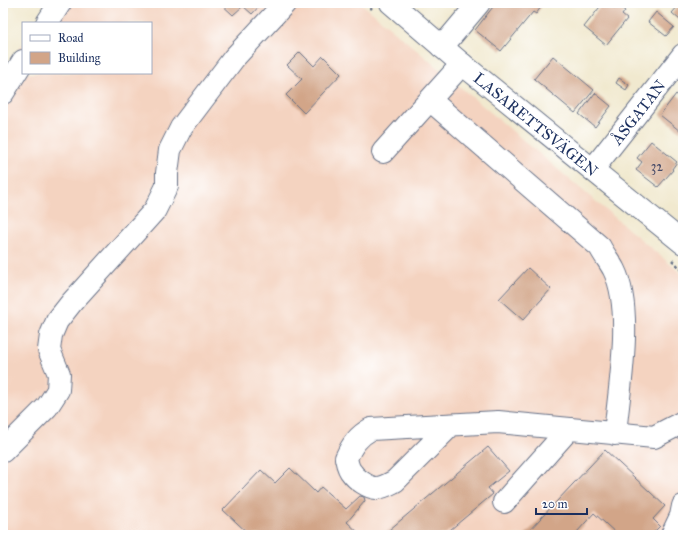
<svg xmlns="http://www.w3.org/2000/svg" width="686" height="538" font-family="'IM FELL Great Primer',serif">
<rect width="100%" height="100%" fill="#fff"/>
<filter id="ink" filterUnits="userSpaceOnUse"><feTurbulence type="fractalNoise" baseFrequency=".025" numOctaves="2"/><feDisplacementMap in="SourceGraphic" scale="8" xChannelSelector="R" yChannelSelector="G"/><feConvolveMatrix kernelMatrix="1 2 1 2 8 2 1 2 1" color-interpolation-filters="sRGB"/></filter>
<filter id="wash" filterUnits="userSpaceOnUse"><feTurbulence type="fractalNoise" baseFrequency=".012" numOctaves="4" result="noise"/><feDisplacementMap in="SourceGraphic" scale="16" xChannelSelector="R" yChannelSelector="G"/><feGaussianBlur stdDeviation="0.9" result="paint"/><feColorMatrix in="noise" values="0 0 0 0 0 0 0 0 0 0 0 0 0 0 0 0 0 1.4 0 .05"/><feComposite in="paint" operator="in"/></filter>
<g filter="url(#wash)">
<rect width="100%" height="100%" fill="#f1e9cf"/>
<path fill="#f4d3c0" d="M49,3h312l322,272v260h-680v-462l20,-30v30h128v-50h-115z"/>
<g id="blocks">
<path fill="#d2a588" d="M3,3h5l-5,9z
M220,3h42l-10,11 -9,-8 -10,9z
M496,3h48l-8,11 -3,-2 -32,39 -26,-21z
M603,3h6l7,6 3,-3 6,5 -3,4 5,4 -21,26 -22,-18z
M679,5l4,4v7l-3,4 -8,-7z
M656,12l18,15 -8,9 -18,-14z
M300,52l14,14 9,-10 18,18 -37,39 -18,-18 16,-16 -15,-14z
M553,56l41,34 -19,23 -41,-34z
M619,78l10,7 -3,5 -10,-7z
M595,93l16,13 -16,21 -16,-13z
M676,94l7,5v28l-3,4 -20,-16z
M651,141l26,21 -5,7 1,1 -15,17 -22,-17 6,-8 -5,-4z
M3,196l5,4 -5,6z
M528,268l23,21 -28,31 -24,-21z
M488,447l21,24 -21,17 5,6 -49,41h-61z
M605,450l60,56 -12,13 7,7 -9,9h-33l-24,-22 -17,19 2,3h-54z
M290,468l26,25 5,-6 25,22 14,-13 4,1 1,4 -18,21 14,13h-111l-27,-25 38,-40 14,13z"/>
</g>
</g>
<g filter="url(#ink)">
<use href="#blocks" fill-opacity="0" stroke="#667086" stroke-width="1"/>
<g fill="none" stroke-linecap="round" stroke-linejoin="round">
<defs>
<path id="minor" d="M47,23l13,-20
M442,47l37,-44
M3,93l20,-32
M430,100l170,147c4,8 10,15 14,23 20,40 5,119 1,164
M383,152l79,-88
M593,169l90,-114
M451,425l-56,56c-6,3 -12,7 -19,7 -7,0 -20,-9 -24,-15 -4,-4 -5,-10 -6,-15 6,-13 12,-22 25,-29l127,-7 156,15 29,-15
M3,451l44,-44 11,-17 1,-16 -10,-24 2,-15 6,-14 15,-19 83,-92 12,-24v-13l3,-23 11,-22 53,-70 51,-55
M504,502l65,-73
M672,535l9,-19 2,-10"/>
<path id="major" d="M391,3l71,61 221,179"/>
</defs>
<use href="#minor" stroke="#667086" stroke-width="24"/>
<use href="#major" stroke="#667086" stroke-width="24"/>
<path stroke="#667086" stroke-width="2.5" stroke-dasharray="3 3" stroke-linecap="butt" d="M366,3l6,6
M672,260l11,11"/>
<use href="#minor" stroke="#fff" stroke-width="22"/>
<use href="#major" stroke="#fff" stroke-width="22"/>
</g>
</g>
<g text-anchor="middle" stroke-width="3" stroke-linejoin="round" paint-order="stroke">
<g font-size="14" fill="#494c68">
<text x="657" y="171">32</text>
</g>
<g font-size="16" fill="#1b2f5e" stroke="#fff">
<text transform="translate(638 112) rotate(-52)" y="6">ÅSGATAN</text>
<text transform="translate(536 124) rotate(39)" y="6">LASARETTSVÄGEN</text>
</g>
</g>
<rect width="686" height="538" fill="none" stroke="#fff" stroke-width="16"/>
<rect x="22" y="22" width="130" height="52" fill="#ffffff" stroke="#a4acbf"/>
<rect x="30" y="35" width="20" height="6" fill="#ffffff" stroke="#a4acbf"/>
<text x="58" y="42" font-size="12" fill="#1b2f5e">Road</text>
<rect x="30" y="52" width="20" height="12" fill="#d2a588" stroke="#a4acbf"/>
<text x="58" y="62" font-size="12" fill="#1b2f5e">Building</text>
<path d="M536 508v6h51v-6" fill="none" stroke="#1b2f5e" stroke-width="2"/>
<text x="542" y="508" font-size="12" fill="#1b2f5e" stroke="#ffffff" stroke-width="3" paint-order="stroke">20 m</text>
</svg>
